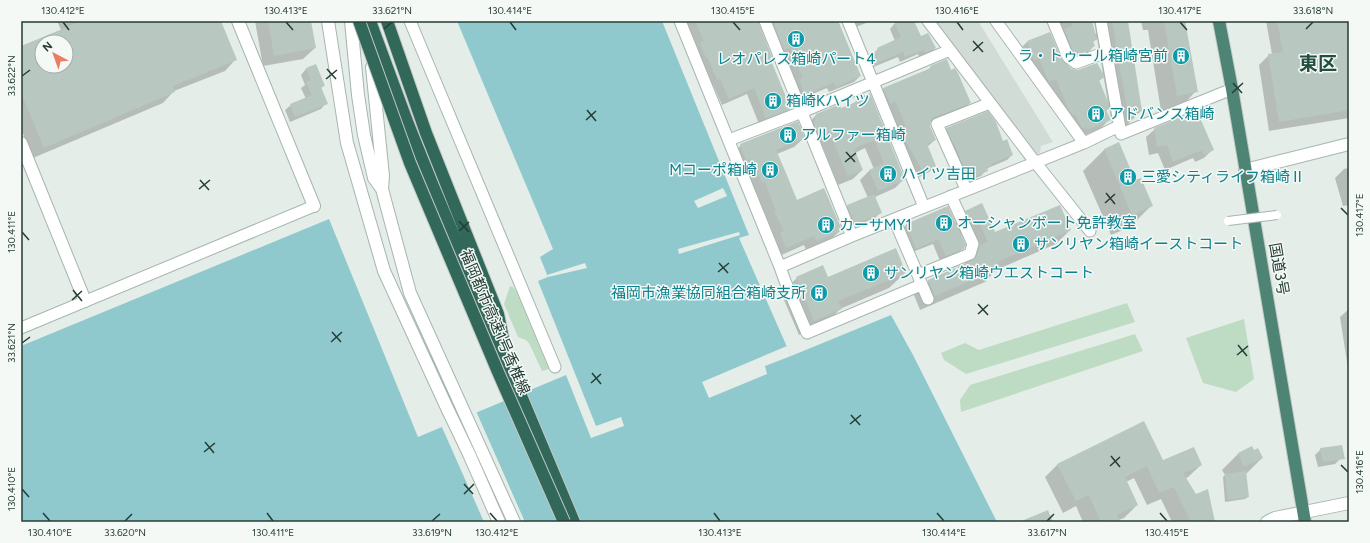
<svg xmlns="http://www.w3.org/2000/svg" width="1370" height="543" font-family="Figtree,'Noto Sans JP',sans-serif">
<rect width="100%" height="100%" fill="#e4ede8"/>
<path fill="#d2dcd7" d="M934,21h44l75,121 -12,4 -1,7 -6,1z"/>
<path fill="#bedcc4" d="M510,286l3,1 3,4 33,78 -7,2 -13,-28 -3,-3 -8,-3 -14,-33z
M1127,303l8,19 -169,52 -22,-14 -3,-7 24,-10 14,7z
M1244,319l10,60 -18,13 -33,-9 -17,-45z
M1135,334l8,17 -182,61 -1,-12 10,-15z"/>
<path fill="#8fc9ce" d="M457,21h205l87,214 -10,3 52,118 100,-41 22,40 84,167h-976v-176l308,-127 89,218 148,-62 25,63 33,-12 -3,-9 -25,9 -58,-145 10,-4 -8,-20 13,-8z"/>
<path fill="#e4ede8" d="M723,188l4,8 -29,12 -4,-7z
M739,232l1,3 -61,19 -1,-5z
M585,263l2,5 -39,9 -1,-2z
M787,346l4,10 -26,10 2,8 -58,24 -7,-16z
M476,411l49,111h-41l-43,-97z"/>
<path fill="#0003" fill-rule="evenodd" d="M57,21h163l15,39 -10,11 -51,20 -11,12 -130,55 -12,-29v-82l40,-17zM42,42h24v24h-24z
M255,21h55l5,27 -12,11 -40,7z
M686,21h72l11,37 21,51 -7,6 -24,9 -12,-30 -25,11 -9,-20 -2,1 -17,-36 3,-3z
M761,21h77l22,55 -6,6 -25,10 -2,-4 -29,12z
M848,21h23l-20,8z
M900,21h13l7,16 15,11 -5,6 -11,4 -1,-4 -18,8 -2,-5 -27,11 -4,-8 11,-11 17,-8 -5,-12 5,-6z
M1051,21h39l5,13 1,-1 -2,-12h33l14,90 -15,15 -13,2 -4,-20 -3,3 3,9 -8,8 -20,9 -62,-87 8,-8 23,-8 11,27 10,9 32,7 -5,5 10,21 -11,-65 -5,5 2,3 -12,12 -13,4zM1086,51v2l-13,5 -1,-2z
M1141,21h44l11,70 -15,16 -20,4 -13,-81h-5z
M1266,21h83v97l-80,13 -10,-66 10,-10 3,-1z
M315,65l9,20 -4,4 6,14 -5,6 -31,13 -5,-12 6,-5 15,-6 -5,-11 4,-3 -4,-10 5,-6z
M931,67l19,5 20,31 -7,6 -33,13 -1,5 6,13 -8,7 8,19 -6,6 -12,6 -21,-37 5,-5 -12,-29 -6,3 -6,-15 6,-6 43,-18z
M869,95l35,84 -9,9 -20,9 6,15 -6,6 -26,11 -7,-17 6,-6 20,-8 -8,-18 9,-9 5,-2 -9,-21 -10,5 7,17 -9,9 -15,6 -18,-45 -6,3 -6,-19 9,-10 24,-5 13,-6 4,-4z
M947,129l55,13 10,13 -5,5 -19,8 -7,8 -18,7 -22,-49z
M1155,129l58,20 -9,9 -9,4 -2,-4 -28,12 -7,-17 -9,2 -3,-18z
M804,138l-10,9 -17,7 19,47 45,29 -10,9 -25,11 -2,-5 -27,12 -11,-36 1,-1 -12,-29 -3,1 -20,-37 9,-10z
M1119,144l15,37 18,24 -22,22 -19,8 -28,-64 21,-21z
M1349,168v37l-6,1 -8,-28 9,-9z
M982,204l12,30 76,-4 -14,14 -60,26 -11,12 -65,28 -6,-15 14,-14 37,-16 1,-4 7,-7 -9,-20 -4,2 3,12 -5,6 -18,7 -7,-17 -23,9 -9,-22 5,-6 42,-17 7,15 11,-11z
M905,273l-16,15 -49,21 -15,16 -26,10 -18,-42 16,-15h31z
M1349,309v66l-9,-58z
M1251,448l2,3 9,7 -16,16 2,23 -3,2 -20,3 -2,-25 2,-2 -3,-5 16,-16z
M1321,449l19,10 -5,5 -17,3 -3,-12z
M1163,462l38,3 -13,12 -3,2 29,43h-42l-11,-23 -14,6 -13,-27 -8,4 11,23 -13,13 -5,2v2h-36l-7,-16 -13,7 -18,-36 13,-13z"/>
<path fill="#b9c7c1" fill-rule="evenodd" d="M82,21h139l16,39 -64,26 2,6 -131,56 -23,-55v-47zM42,42h24v24h-24z
M268,21h43l5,27 -42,8z
M695,21h63l14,36 -2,1 21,51 -25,9 -12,-30 -25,11 -9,-20 -3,1 -9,-22h-2l-6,-15 4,-2z
M773,21h65l23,55 -25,11 -2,-5 -29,13 -6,-16 4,-1 -13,-30 -6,2z
M894,21h20l7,15 7,-3 8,15 -11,5 -1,-3 -19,7 -2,-5 -27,11 -4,-9 6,-3 -1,-3 24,-11z
M1071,21h21l5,19 -4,1 2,5 -5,2 1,2 -14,5 -3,-2 -10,-24 9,-3z
M1112,21h16l14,90 -14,3z
M1164,21h21l13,71 -21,4z
M1277,21h72v89l-70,12 -11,-68 15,-2z
M1050,32l12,28 10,9 6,1 19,-7 7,12v3l-5,2 9,22 1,7 -3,1 5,10 -21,9 -8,-1 -7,-14 -2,1 -4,-4 -13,-32 -7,3 -10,-24 -5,2 -7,-19z
M947,59l4,11 4,-2 3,5 13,30 -37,14 -3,3 -1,6 6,14 -9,4 9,22 -13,6 -21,-38 6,-2 -12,-30 -6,2 -7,-16 48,-20 -1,-2z
M316,64l9,22 -4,1 7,17 -33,13 -5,-13 22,-9 -6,-13 5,-2 -5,-12z
M870,93l35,87 -27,11 -9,-21 15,-7 -10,-23 -17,7v1l-3,1 9,21 -15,6 -19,-44 -5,2 -8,-5 -2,-6 2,-9 24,-10 1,4 18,-7 -1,-3z
M988,111l8,11 7,19 4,-2 6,16 -22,9 1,1 -5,2 1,4 -19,8 -15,-36h-1l-7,-15z
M1197,111l17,39 -10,5 -2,-5 -29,12 -6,-17 -10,2 -3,-19z
M798,121l7,17 -29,12 10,23 11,27 27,-12 18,42 -26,11 -2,-5 -28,12 -6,-15 4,-2 -10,-20h2l-11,-29 -3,1 -11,-24 -5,2 -6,-17z
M1119,142l16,38 6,-2 12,28 -21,9 -28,-66z
M874,194l8,19 -27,11 -8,-19z
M982,203l13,29 65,-27 11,25 -73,32 2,6 -65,28 -7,-16 45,-20 4,-4 3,-11 8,-3 -10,-22 -7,4 -6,-13z
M948,206l18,39 -2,4 -18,7 -8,-17 -22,10 -10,-25z
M896,248l10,25 -68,28 4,8 -28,12 -18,-44 27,-12 5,12z
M1144,421l19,39 31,-13 8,18 -19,8 13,21 12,-5 7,33h-24l-17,-35 -15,6 -12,-27 -22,11 13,28 -21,10 3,7h-19l-12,-27 -13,6 -19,-37z
M1342,445l3,14 -22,3 -3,-14z
M1252,446l2,4 4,-2 5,10 -19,9 -6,-14z
M1246,471l3,26 -21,3 -3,-26z
M1048,510l5,12h-34z"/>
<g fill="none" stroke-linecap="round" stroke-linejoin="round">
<defs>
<path id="minor" d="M410,21l145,346
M680,21l100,246 72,-31 232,-93 35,-17
M765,21l87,215
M848,21l76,186
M928,21l107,141 55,69
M996,21l88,122
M1053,21l15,36 8,6 30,-11
M1101,21l20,113 111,-45
M729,140l73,-28 148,-62
M966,189l-29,-65 53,-21
M894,219l24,56 52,-21 3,-10 -22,-48
M780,267l5,14 22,52 114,-48
M919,278l9,21
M21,328l293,-122"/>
<path id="tertiary" d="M238,21l76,185
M328,21l19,122 37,128 63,137 22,46 30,68
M351,21l7,74 6,40 10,43 8,11 28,104 104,229
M372,67l11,109 -1,13
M21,143l64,158
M1245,170l104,-26
M1267,522l8,-4 74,-15"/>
<path id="trunk" d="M1219,21l13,68 73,433"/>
<path id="motorway" d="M370,21l38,103 25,62 141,336
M387,21l39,112 72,181 5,25"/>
</defs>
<use href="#minor" stroke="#a7b5af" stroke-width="13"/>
<use href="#tertiary" stroke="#a7b5af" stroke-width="14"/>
<use href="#trunk" stroke="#c2c9c6" stroke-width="14"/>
<use href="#motorway" stroke="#c2c9c6" stroke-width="14"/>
<use href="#minor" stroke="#fff" stroke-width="11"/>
<use href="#tertiary" stroke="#fff" stroke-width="12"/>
<use href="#trunk" stroke="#4e8474" stroke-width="12"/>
<use href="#motorway" stroke="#326859" stroke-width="12"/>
<defs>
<path id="pedestrian-bridge" d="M1228,221l49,-6"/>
<path id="motorway-bridge" d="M359,21l51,142 88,209 66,150"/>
</defs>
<use href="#pedestrian-bridge" stroke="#a7b5af" stroke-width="10" stroke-linecap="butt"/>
<use href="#motorway-bridge" stroke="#c2c9c6" stroke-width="14" stroke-linecap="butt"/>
<use href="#pedestrian-bridge" stroke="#fff" stroke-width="8"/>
<use href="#motorway-bridge" stroke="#326859" stroke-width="12"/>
</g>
<path fill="none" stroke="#243d35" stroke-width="1.5" d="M63,22l6,8M286,22l7,8M510,22l6,8M733,22l7,8M957,22l6,8M1180,22l7,8M384,29l8,-7M1306,29l7,-7M973,41l10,11M973,51l10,-9M327,69l9,10M22,76l8,-6M326,79l11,-9M1233,83l9,10M1232,93l11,-10M587,110l9,11M586,120l10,-9M846,152l9,10M845,162l11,-9M200,180l9,10M199,189l11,-9M1106,193l9,11M1105,203l10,-9M1341,208l7,7M459,221l10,11M459,231l10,-9M22,232l7,8M719,263l9,10M718,272l11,-9M73,290l9,11M72,300l10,-9M978,304l10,11M978,314l10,-9M332,332l9,10M331,342l11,-10M22,343l8,-6M1238,345l9,11M1237,355l11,-9M592,373l9,11M591,383l10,-9M851,415l9,10M850,424l11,-9M205,442l9,11M204,452l11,-9M1111,456l9,11M1341,465l7,7M1110,466l10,-9M464,484l9,10M22,489l7,8M464,494l10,-10M43,513l7,8M267,513l6,8M490,513l7,8M714,513l6,8M937,513l7,8M1160,513l7,8M125,521l7,-7M432,521l8,-7M1047,521l7,-7"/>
<defs>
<symbol id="building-disc" viewBox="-11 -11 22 22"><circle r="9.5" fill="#0f9aa8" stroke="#f4f9f6"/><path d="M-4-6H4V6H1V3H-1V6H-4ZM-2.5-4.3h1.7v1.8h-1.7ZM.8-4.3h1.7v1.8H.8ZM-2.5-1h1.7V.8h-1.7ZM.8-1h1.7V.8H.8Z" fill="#fff"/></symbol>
</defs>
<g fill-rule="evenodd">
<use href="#building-disc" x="786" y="29" width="20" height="20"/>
<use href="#building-disc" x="1171" y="46" width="20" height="20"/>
<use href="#building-disc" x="763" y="91" width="20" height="20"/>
<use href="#building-disc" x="1086" y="104" width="20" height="20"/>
<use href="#building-disc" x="778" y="125" width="20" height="20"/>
<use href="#building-disc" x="760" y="160" width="20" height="20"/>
<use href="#building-disc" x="878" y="164" width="20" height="20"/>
<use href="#building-disc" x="1118" y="167" width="20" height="20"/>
<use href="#building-disc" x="934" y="213" width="20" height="20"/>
<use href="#building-disc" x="816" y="215" width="20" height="20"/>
<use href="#building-disc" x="1011" y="234" width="20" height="20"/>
<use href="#building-disc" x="861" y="263" width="20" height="20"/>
<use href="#building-disc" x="809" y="283" width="20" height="20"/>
</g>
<g text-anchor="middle" stroke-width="3" stroke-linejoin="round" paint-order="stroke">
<g font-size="15" fill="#0d838f" stroke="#f4f9f6" text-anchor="start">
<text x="1168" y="61" text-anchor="end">ラ・トゥール箱崎宮前</text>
<text x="796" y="64" text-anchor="middle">レオパレス箱崎パート4</text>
<text x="786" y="106">箱崎Kハイツ</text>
<text x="1109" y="119">アドバンス箱崎</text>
<text x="801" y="140">アルファー箱崎</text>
<text x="757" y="175" text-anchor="end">Mコーポ箱崎</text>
<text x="901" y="179">ハイツ吉田</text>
<text x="1141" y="182">三愛シティライフ箱崎Ⅱ</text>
<text x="957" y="228">オーシャンボート免許教室</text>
<text x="839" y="230">カーサMY1</text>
<text x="1034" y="249">サンリヤン箱崎イーストコート</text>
<text x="884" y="278">サンリヤン箱崎ウエストコート</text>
<text x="806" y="298" text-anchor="end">福岡市漁業協同組合箱崎支所</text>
</g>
<g font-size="15" fill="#243d35" stroke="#f4f9f6">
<text transform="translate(1279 269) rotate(80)" y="5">国道3号</text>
<text transform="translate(495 322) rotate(67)" y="5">福岡都市高速1号香椎線</text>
</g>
<g font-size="19" font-weight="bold" fill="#214e40" stroke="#f4f9f6">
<text x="1318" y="70">東区</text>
</g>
</g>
<rect width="1370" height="543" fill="none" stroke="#f4f9f6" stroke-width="44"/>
<g transform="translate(54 54) rotate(319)"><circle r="19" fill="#f4f9f6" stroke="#a1aea9"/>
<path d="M0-3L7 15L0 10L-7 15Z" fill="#ea7d65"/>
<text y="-6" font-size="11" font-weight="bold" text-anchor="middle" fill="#243d35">N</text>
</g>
<rect x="22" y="22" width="1326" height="499" fill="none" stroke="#243d35" stroke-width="1.5"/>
<g font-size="10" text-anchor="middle" fill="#243d35">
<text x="63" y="14">130.412°E</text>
<text x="286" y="14">130.413°E</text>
<text x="392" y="14">33.621°N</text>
<text x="510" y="14">130.414°E</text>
<text x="733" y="14">130.415°E</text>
<text x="957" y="14">130.416°E</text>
<text x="1180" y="14">130.417°E</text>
<text x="1313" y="14">33.618°N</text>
<text transform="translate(11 76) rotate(-90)" y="4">33.622°N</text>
<text transform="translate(1359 215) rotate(-90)" y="4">130.417°E</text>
<text transform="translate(11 232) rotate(-90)" y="4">130.411°E</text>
<text transform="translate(11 343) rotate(-90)" y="4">33.621°N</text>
<text transform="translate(1359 472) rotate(-90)" y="4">130.416°E</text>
<text transform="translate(11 489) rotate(-90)" y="4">130.410°E</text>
<text x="50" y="536">130.410°E</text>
<text x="125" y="536">33.620°N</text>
<text x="273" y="536">130.411°E</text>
<text x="432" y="536">33.619°N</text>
<text x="497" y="536">130.412°E</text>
<text x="720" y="536">130.413°E</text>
<text x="944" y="536">130.414°E</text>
<text x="1047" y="536">33.617°N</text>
<text x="1167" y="536">130.415°E</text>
</g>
</svg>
